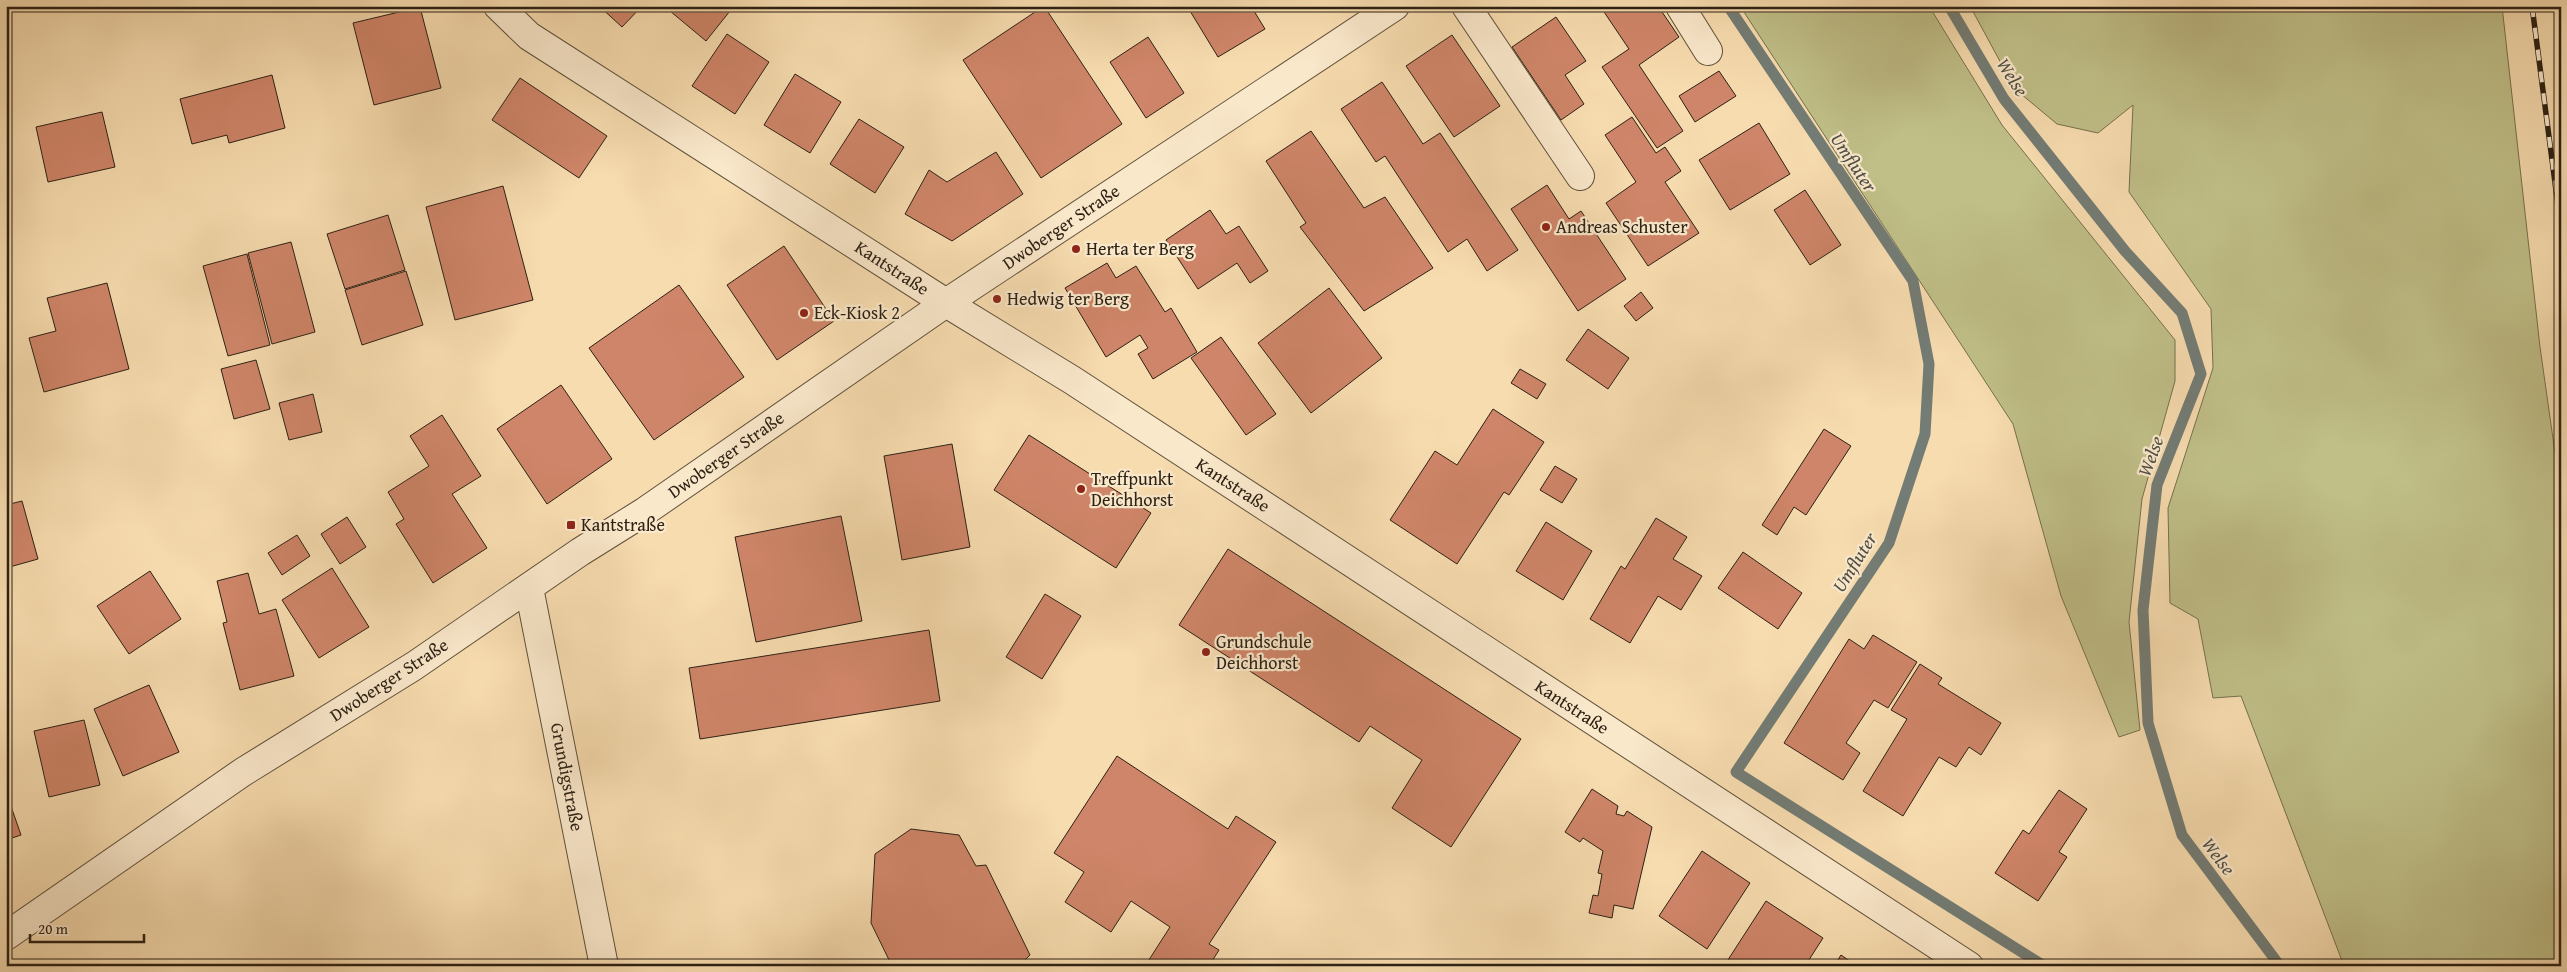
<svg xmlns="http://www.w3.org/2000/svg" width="2567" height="972" font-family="'Gentium Book Plus',serif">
<rect width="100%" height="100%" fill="#f7dcaf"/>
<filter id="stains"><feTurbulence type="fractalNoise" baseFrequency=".004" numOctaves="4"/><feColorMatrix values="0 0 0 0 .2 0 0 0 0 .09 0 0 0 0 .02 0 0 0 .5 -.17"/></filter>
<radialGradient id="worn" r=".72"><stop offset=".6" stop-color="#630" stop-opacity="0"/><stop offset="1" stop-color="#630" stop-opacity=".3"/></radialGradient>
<path fill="#c0bf88" stroke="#76704e" d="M1740,6h189l73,119 173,215v41l-33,118 -13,123 11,108 -21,7 -58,-141 -48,-172z
M1970,6h532l38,341 21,148v471h-217l-103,-270 -28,2 -15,-79 -28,-16 -2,-95 45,-140 -2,-59 -82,-117 4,-87 -35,28 -41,-9 -42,-35z"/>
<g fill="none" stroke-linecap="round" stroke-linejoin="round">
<path stroke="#737c75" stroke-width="11" d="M1728,6l185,275 16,83 -4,70 -36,109 -153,229 308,194
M1949,6l55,93 121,152 57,62 19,61 -44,111 -14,125 5,113 34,112 98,131"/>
</g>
<path fill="#cf8569" stroke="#2c2114" d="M599,6h43l-20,21z
M664,6h70l-28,35z
M1044,6l78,118 -81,54 -78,-118z
M1187,6h64l14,23 -47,28z
M1600,6h58l21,31 -40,28 44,66 -26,17 -55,-81 27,-18z
M420,7l21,81 -67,17 -21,-82z
M1556,17l30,44 -21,14 19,29 -23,16 -49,-73z
M727,34l42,28 -34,52 -43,-28z
M1452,35l48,71 -46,31 -48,-71z
M1148,37l36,56 -38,25 -36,-56z
M1719,71l17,25 -41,26 -16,-26z
M795,74l46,28 -31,51 -46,-28z
M272,75l13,53 -56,15 -2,-8 -35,9 -12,-45z
M520,78l87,58 -28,42 -87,-58z
M1382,82l41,62 17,-11 78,117 -31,21 -20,-32 -19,13 -63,-96 -9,6 -35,-53z
M102,112l13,55 -67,15 -12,-55z
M1632,117l24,36 9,-6 16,24 -16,11 34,51 -51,33 -42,-63 30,-21 -31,-47z
M859,119l45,28 -29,46 -45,-29z
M1759,123l31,51 -60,36 -31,-50z
M1311,131l53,77 21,-11 48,71 -69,43 -64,-84 6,-4 -40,-62z
M996,152l27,42 -71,47 -47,-27 24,-44 18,12z
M1547,185l22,34 12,-8 45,68 -48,32 -67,-102z
M503,186l30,114 -78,20 -29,-113z
M1805,190l36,55 -31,20 -36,-55z
M1210,210l16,24 13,-8 29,45 -18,12 -13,-20 -39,26 -32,-49z
M388,215l17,55 -60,19 -18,-55z
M291,242l24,90 -43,12 -24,-91z
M784,246l50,75 -57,39 -50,-75z
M247,254l23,91 -42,11 -25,-90z
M1107,263l9,15 20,-12 29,46 6,-4 26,44 -44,27 -15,-25 10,-6 -8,-13 -34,22 -41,-69z
M406,271l17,54 -61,20 -17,-55z
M107,283l22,86 -85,23 -15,-54 27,-7 -9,-33z
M679,285l65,92 -90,63 -65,-92z
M1329,288l53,70 -71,55 -53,-70z
M1641,292l12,16 -17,13 -12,-15z
M1588,329l41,29 -21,31 -42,-29z
M1221,337l55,77 -30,21 -55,-77z
M256,360l14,49 -36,10 -13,-50z
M1520,369l26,15 -9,15 -26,-16z
M561,385l51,74 -65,45 -50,-75z
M313,394l9,38 -33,8 -10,-37z
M1493,409l51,33 -35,53 -5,-3 -47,72 -67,-44 45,-69 22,14z
M442,415l39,61 -29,18 35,54 -54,35 -37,-59 8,-5 -16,-27 41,-26 -19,-30z
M1824,429l27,17 -45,69 -12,-8 -17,28 -15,-10z
M1029,435l122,78 -35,55 -122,-78z
M952,444l18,103 -68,13 -18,-104z
M1555,466l22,13 -15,24 -22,-13z
M22,501l16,58 -32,9v-63z
M841,516l21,105 -106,21 -21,-105z
M347,517l19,30 -26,17 -19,-30z
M1656,518l31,19 -14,22 29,17 -21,34 -23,-14 -28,47 -40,-24 31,-53 4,3z
M1546,522l46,29 -29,49 -47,-29z
M297,535l13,21 -28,19 -14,-22z
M1228,549l293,190 -70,108 -59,-39 30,-48 -52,-34 -11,16 -180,-117z
M1743,552l59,41 -24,36 -60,-41z
M332,568l37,59 -50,31 -37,-58z
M150,571l31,48 -52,35 -32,-48z
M248,573l11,41 17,-5 18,67 -54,14 -17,-67 4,-1 -10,-41z
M1045,594l36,22 -39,63 -36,-22z
M929,630l11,71 -240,38 -11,-71z
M1873,635l44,27 -29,46 -14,-8 -28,43 14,10 -17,27 -59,-37 65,-104 15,10z
M1920,664l22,14 -4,6 63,39 -20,32 -12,-8 -13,20 -17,-10 -36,59 -40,-25 44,-72 -16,-9z
M149,685l30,67 -56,24 -29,-67z
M84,720l16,65 -51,12 -15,-66z
M1117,756l111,73 8,-13 40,26 -67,102 10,6 -10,16h-64l25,-39 -39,-26 -20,31 -46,-30 19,-30 -30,-19z
M1592,789l26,17 -2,8 8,2 3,-5 25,16 -19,82 -19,-4 -2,13 -23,-5 4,-18 5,1 4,-22 -4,-1 5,-22 -20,-13 -3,4 -15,-10z
M2059,790l28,19 -28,43 8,5 -29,44 -43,-28 28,-43 6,4z
M6,792l15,43 -15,5z
M911,829l48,6 17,31 10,-1 44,90 -11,11h-127l-21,-43 4,-69z
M1702,851l48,32 -43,66 -48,-33z
M1766,901l57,37 -18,28h-81z
M1841,955l16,11h-23z"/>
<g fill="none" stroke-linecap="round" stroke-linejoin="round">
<defs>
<path id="minor" d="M498,6l31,30 417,267 126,77 897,586
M1466,6l114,170
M1680,6l28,45
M529,588l75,378
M6,936l237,-164 171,-106 166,-114 64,-40 302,-209 449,-297"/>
</defs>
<use href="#minor" stroke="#5f503b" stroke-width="30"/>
<use href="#minor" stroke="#fae8cb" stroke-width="28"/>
<defs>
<path id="rail" d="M2532,6l29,223"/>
</defs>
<use href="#rail" stroke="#2c2114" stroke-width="5.5"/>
<use href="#rail" stroke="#fae8cb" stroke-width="4" stroke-dasharray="11" stroke-linecap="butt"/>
</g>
<g fill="#8f2418" stroke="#fae8cb" stroke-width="2">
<circle cx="1546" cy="227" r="5"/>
<circle cx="1076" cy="249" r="5"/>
<circle cx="997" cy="299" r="5"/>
<circle cx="804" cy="313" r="5"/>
<circle cx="1081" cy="489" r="5"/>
<rect x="566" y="520" width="10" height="10" rx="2.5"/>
<circle cx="1206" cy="652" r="5"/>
</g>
<g text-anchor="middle" stroke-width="4.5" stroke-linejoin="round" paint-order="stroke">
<g font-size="18" fill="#2c2114" stroke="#fae8cb">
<text transform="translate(1061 227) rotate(-34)" y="6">Dwoberger Straße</text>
<text transform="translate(892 268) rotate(33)" y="6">Kantstraße</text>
<text transform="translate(726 455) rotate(-35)" y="6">Dwoberger Straße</text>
<text transform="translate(1233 485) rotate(33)" y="6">Kantstraße</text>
<text transform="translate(389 680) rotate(-33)" y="6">Dwoberger Straße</text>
<text transform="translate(1572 707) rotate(33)" y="6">Kantstraße</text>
<text transform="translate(567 777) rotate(79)" y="6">Grundigstraße</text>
</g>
<g font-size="18" fill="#2c2114" stroke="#fae8cb" text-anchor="start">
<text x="1556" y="233">Andreas Schuster</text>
<text x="1086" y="255">Herta ter Berg</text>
<text x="1007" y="305">Hedwig ter Berg</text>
<text x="814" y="319">Eck-Kiosk 2</text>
<text x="1091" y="485">Treffpunkt<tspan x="1091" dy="21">Deichhorst</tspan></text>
<text x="581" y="531">Kantstraße</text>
<text x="1216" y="648">Grundschule<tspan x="1216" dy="21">Deichhorst</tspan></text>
</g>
<g font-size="19" font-style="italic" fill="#4f4f45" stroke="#fae8cb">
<text transform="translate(2013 77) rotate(57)" y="7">Welse</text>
<text transform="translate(1854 162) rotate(56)" y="7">Umfluter</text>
<text transform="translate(2150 456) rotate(-70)" y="7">Welse</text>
<text transform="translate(1854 562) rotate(-58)" y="7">Umfluter</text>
<text transform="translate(2219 856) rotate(53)" y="7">Welse</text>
</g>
</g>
<rect width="2567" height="972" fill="none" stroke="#f7dcaf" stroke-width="25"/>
<rect x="8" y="8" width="2552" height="957" fill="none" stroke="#2c2114" stroke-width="2.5"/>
<rect x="12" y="12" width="2542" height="947" fill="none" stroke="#2c2114"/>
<path d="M30 934v8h114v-8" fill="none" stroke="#2c2114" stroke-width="2.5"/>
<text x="38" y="934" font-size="15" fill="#2c2114" stroke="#fae8cb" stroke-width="4" paint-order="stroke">20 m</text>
<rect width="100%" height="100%" filter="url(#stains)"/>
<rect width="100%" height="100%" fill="url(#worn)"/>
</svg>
